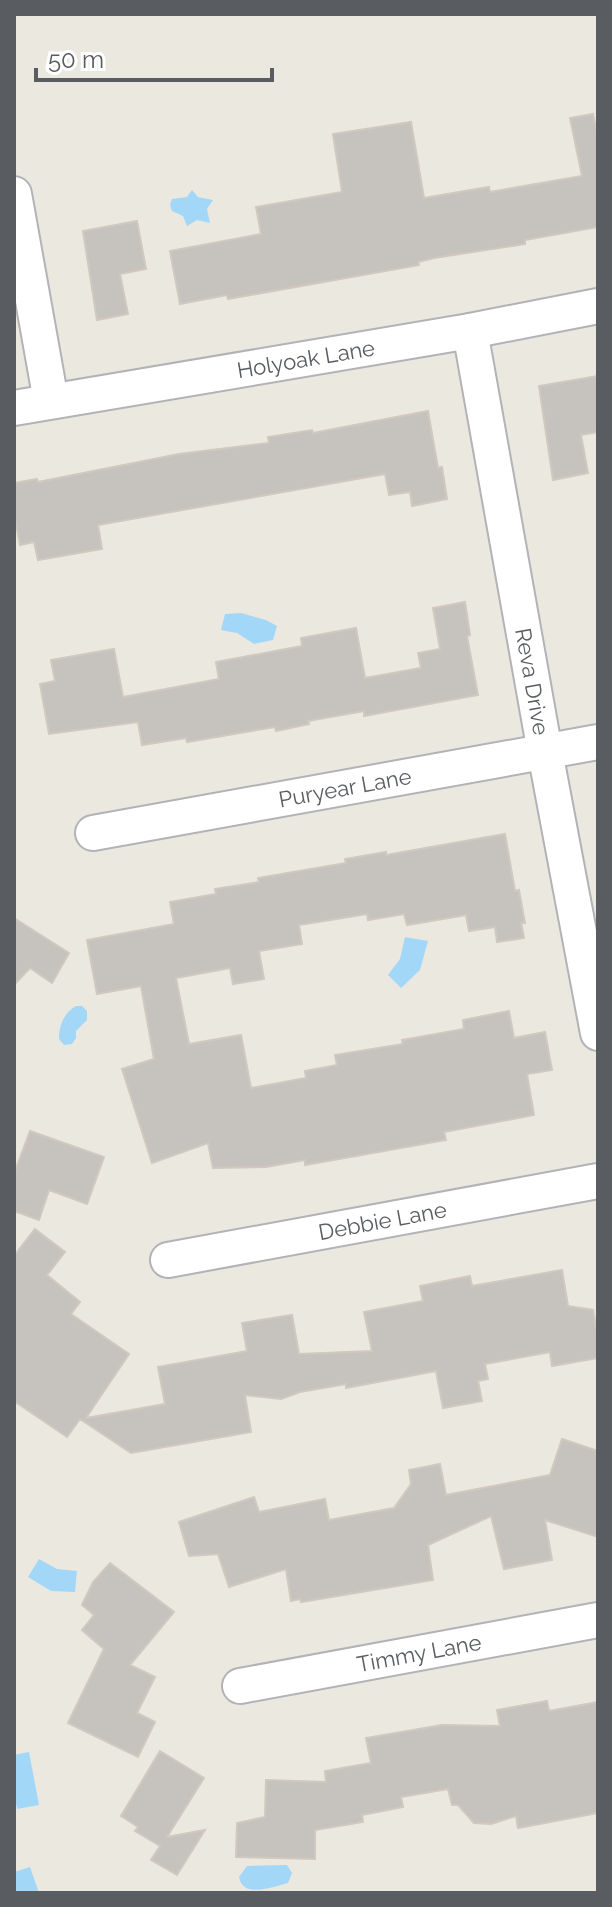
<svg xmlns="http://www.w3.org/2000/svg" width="612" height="1907" font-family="Raleway,sans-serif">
<rect width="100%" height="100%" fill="#ebe8e0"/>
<path fill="#a3d7f8" d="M192,190l6,7 15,3 -6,9 3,14 -13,-3 -10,6 -4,-10 -11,-5 -2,-6 2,-6 15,-2z
M241,613l25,7 11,6 -4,14 -19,4 -17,-11 -16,-3 4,-16z
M405,937l23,4 -8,29 -19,18 -13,-13 12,-16z
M76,1006h6l5,5v9l-11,11v7l-4,6 -8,1 -5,-6c0,-14 5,-26 17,-33z
M39,1559l18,10 20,2 -2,21 -24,-1 -23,-14z
M29,1752l10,53 -22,4 -3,-17v-37z
M287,1865l5,8 -4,10c-16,4 -45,16 -49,-6l8,-11z
M30,1867l9,26h-24l-1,-21z"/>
<path fill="#c6c3be" stroke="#cfc9bf" stroke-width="2" d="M593,114l5,23v90l-73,13v4l-91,14 -16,4 1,3 -191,34 -1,-4 -47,9 -10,-53 91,-17 -5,-27 86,-15 -9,-58 78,-12 13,76 65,-11 1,5 92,-16 -12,-58z
M137,221l9,48 -26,5 8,40 -31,6 -14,-89z
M598,376v56l-17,3 7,38 -35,7 -14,-94z
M428,411l10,57 4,-1 5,32 -35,7 -2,-14 -21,3 -4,-21 -287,51 4,24 -64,11 -4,-18 -14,3 -6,-32v-30l23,-4 1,3 141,-28 90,-11 -1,-6 44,-7 1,3z
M465,602l5,33 -3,1 11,59 -114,21v-5l-56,10 1,3 -33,7 -1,-4 -88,15 -1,-4 -44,7 -4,-23 -89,12 -9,-50 15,-3 -4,-21 63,-11 9,48 96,-18 -3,-17 86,-16 -1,-8 55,-10 9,50 56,-10 -3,-15 22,-4 -7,-41z
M505,834l10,57 4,-1 6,33h-4l3,15 -27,4 -2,-15 -26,4 -3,-16 -59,10 -3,-11 -36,6 -1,-6 -68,11 3,19 -43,7 5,28 -31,5 -3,-16 -54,10 13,66 52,-9 10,53 55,-10 -1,-7 32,-6 -2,-10 68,-11 -1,-4 62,-11 -1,-9 46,-9 5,27 31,-6 7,38 -25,4 7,41 -90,17 2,8 -141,25v-5l-39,7 -53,1 -5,-25 -56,20 -30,-94 32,-10 -13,-73 -44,8 -10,-54 87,-16 -4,-22 46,-8 -1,-5 44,-7 -1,-4 88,-15 -1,-4 41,-7v3z
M14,918l55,35 -17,30 -22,-15 -16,17z
M30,1131l74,26 -17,47 -38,-14 -10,30 -25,-9v-37z
M35,1229l30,23 -18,23 33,27 -9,12 58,40 -43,64 79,-14 -7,-37 89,-16 -5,-28 50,-8 7,39 73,-3 -8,-39 59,-11 -3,-15 50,-10 2,10 90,-16 6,36 25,4 5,28v20l-46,8 -2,-14 -65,12 3,15 -10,2 4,20 -39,7 -7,-37 -90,17v-4l-46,8 -19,7 -36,-4 6,37 -120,21 -51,-34 -13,18 -53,-36v-145z
M562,1439l36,12v86l-53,-17 7,40 -48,9 -13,-53 -63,29 5,35 -132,22 -1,-3 -9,2 -5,-32 -57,18 -11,-33 -29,2 -10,-34 75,-25 5,15 66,-13 4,21 65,-12 17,-24 -2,-14 31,-6 6,31 104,-20z
M110,1563l64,49 -44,53 25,12 -18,36 18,9 -17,35 -70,-34 36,-74 -22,-19 12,-15 -12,-10 11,-23z
M547,1701l2,10 49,-9v111l-80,15 -2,-12 -25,8 -17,-1 -16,-18h-6l-4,-16 -47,8 2,10 -41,8 1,7 -48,8v29l-79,-2 1,-34 28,-6 1,-37 60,2 -1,-11 46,-8 -5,-25 76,-13 58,1 -3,-16z
M160,1751l44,27 -37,59 38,-7 -28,45 -26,-15 9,-14 -25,-15 3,-4 -17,-11z"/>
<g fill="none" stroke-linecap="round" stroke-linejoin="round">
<defs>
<g id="minor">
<path d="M14,194l37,207"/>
<path id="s1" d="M470,331l75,421 53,281"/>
<path id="s2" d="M14,408l456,-77 128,-25"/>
<path id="s3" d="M93,833l505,-91"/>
<path id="s4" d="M168,1260l430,-79"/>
<path id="s5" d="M240,1686l358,-66"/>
</g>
</defs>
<use href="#minor" stroke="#b1b3b7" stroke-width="38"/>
<use href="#minor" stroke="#fff" stroke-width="34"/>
</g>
<g text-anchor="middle" stroke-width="7" stroke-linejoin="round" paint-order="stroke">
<g font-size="22" fill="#595c60" stroke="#fff">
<text dy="8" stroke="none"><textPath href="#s2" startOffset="296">Holyoak Lane</textPath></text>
<text dy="8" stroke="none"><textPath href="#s1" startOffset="356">Reva Drive</textPath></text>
<text dy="8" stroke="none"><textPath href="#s3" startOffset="256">Puryear Lane</textPath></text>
<text dy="8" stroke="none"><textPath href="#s4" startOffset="218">Debbie Lane</textPath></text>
<text dy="8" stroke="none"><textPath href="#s5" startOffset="182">Timmy Lane</textPath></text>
</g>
</g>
<rect width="612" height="1907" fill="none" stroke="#595c60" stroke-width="32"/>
<path d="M36 68v12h236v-12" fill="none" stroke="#595c60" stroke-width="4"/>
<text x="48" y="68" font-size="24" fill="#595c60" stroke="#ffffff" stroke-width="6" paint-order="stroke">50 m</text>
</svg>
